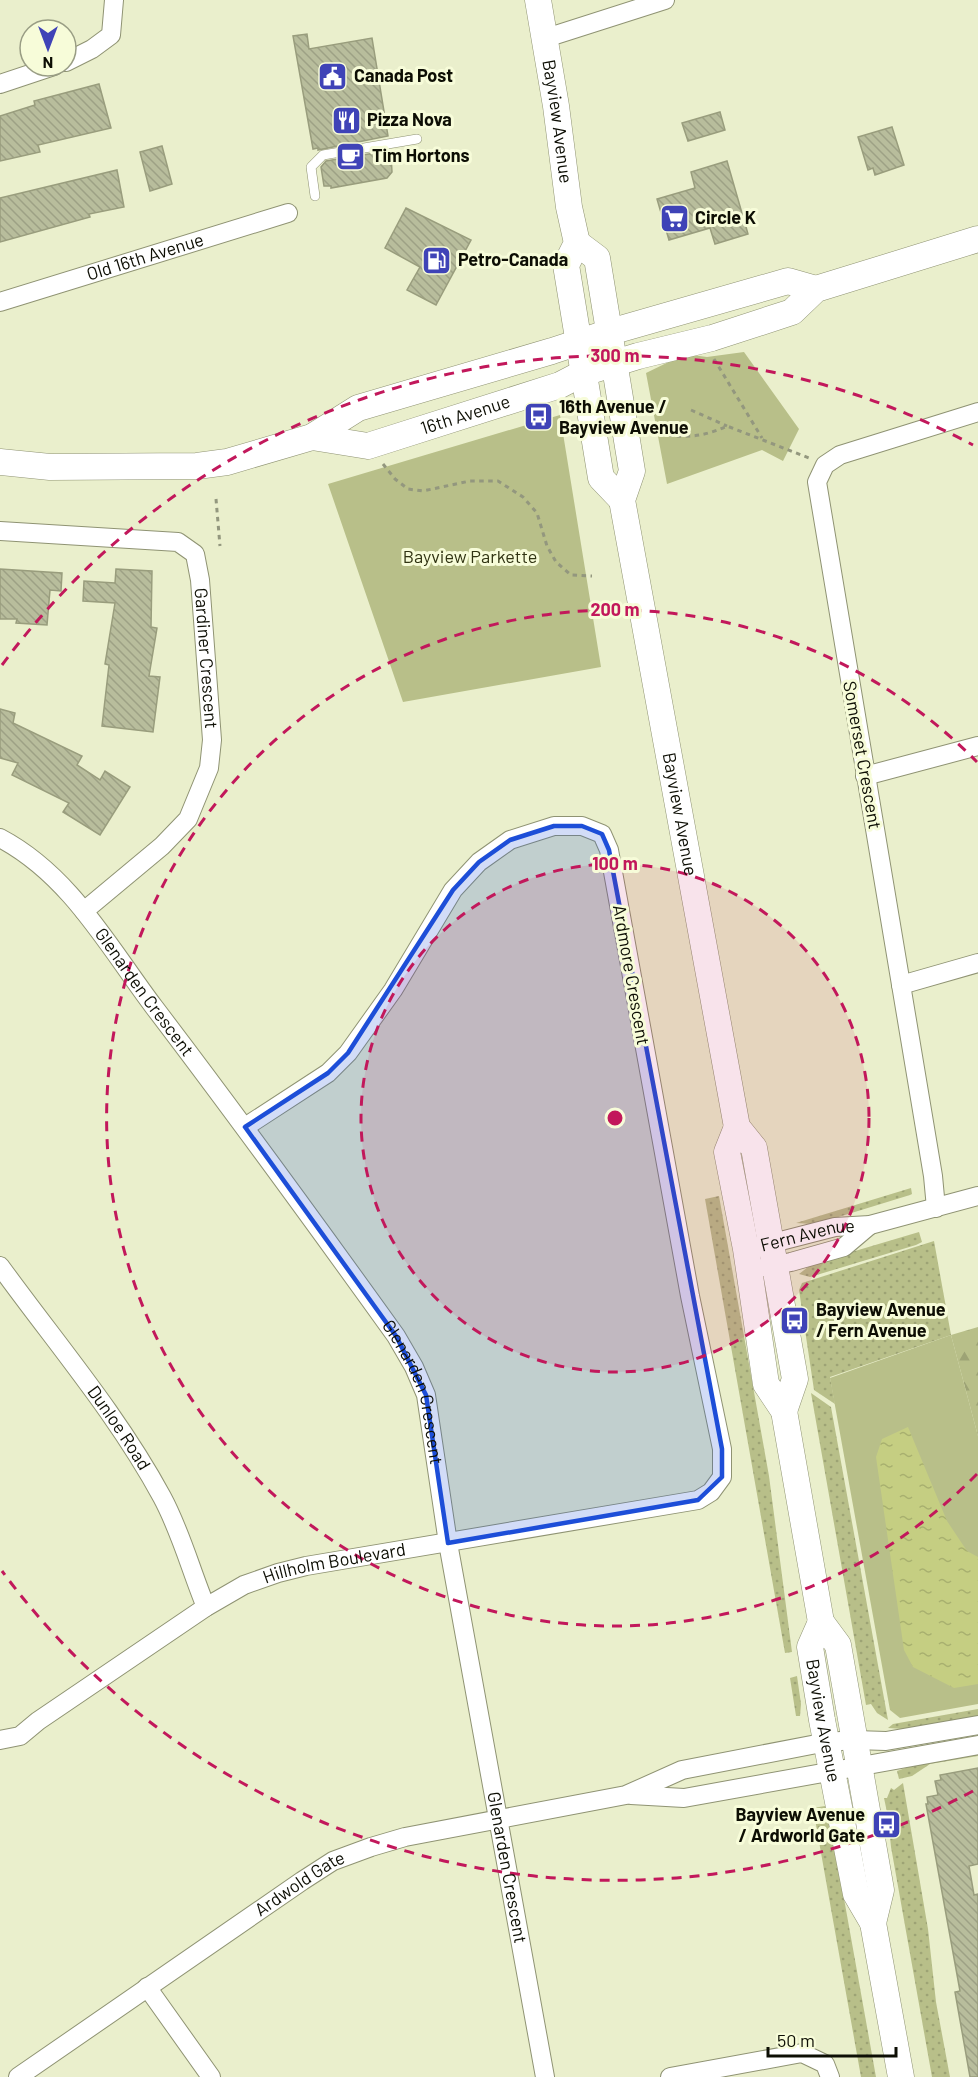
<svg xmlns="http://www.w3.org/2000/svg" width="978" height="2077" font-family="Barlow,sans-serif">
<defs>
<pattern id="grass-dots" width="8" height="8" patternUnits="userSpaceOnUse" patternTransform="scale(1.5)"><rect width="8" height="8" fill="#b8bf89"/><path d="M2 2h.1M6 6h.1" fill="none" stroke="#9da375" stroke-width="1.8" stroke-linecap="round"/></pattern>
<pattern id="forest-firs" width="22" height="20" patternUnits="userSpaceOnUse" patternTransform="scale(1.5)"><rect width="22" height="20" fill="#b8bf89"/><path d="M5 1l3.5 6h-7zM16 11l3.5 6h-7z" fill="#9da375"/></pattern>
<pattern id="water-ripples" width="26" height="14" patternUnits="userSpaceOnUse" patternTransform="scale(1.5)"><rect width="26" height="14" fill="#c5ce82"/><path d="M2 4q2-2 4 0t4 0M15 11q2-2 4 0t4 0" fill="none" stroke="#a8b06f"/></pattern>
<pattern id="building-back-hatch" width="6" height="6" patternUnits="userSpaceOnUse" patternTransform="scale(1.5)"><rect width="6" height="6" fill="#b8bd9c"/><path d="M-1 5l2 2M0 0l6 6M5-1l2 2" fill="none" stroke="#9da185"/></pattern>
</defs>
<rect width="100%" height="100%" fill="#eaefcc"/>
<path fill="url(#grass-dots)" d="M911,1188l1,6 -2,1 -91,28 -8,1 -15,-1z
M719,1196l50,280 23,176 -7,1 -80,-454z
M919,1232l3,10 -6,3 -106,32 -11,-3 9,-7 10,-5z
M934,1241l17,94 -121,42 5,27 -21,-14 -15,-100 3,-7z
M811,1393l20,14 57,313 -11,-7 -6,-9 -5,1z
M797,1676l4,28 -1,12h-4l-6,-38z
M978,1709v7l-75,13 -15,-1 5,-4z
M978,1750v6l-48,8 -18,12 -13,3 -2,-8 14,-5z
M903,1783l25,146 8,73 14,75h-18l-41,-230 -1,-10 2,-1 -8,-38h3l4,-10 3,2z
M825,1806l4,9 47,262h-15l-48,-269z"/>
<path fill="url(#forest-firs)" d="M978,1327v109l-27,-101z"/>
<path fill="#b8bf89" d="M744,352l55,77 -16,32 -21,-11 -95,34 -21,-111 39,-19 22,3z
M560,415l41,252 -198,35 -75,-218z
M951,1335l27,101v268l-78,14 -10,-8 -60,-332z"/>
<path fill="url(#water-ripples)" d="M908,1427l39,94 20,30 11,6v127l-24,4 -41,-21 -9,-17 -28,-193 6,-18z"/>
<path fill="url(#building-back-hatch)" stroke="#999d7d" stroke-width="1.5" d="M307,34l2,15 63,-11 16,98 -70,14v-2l-5,1 -20,-113z
M99,84l12,44 -73,17 2,7 -40,9v-45l35,-11 -1,-4z
M720,112l5,18 -37,11 -6,-18z
M892,127l12,38 -29,10 -2,-7 -5,2 -10,-33z
M162,146l10,38 -22,7 -10,-39z
M387,151l4,4 1,17 -5,6 -56,10v-2h-7l-3,-19 5,-6z
M727,161l21,73 -33,10 -5,-16 -41,12 -12,-41 38,-11 -4,-16z
M117,170l7,37 -35,7 1,3 -90,25v-44z
M406,208l65,32 -35,65 -29,-15 13,-23 -35,-19z
M0,569l62,4 -1,18 -11,-1 -3,35 -31,-2 1,-4h-17z
M116,569l36,2 -1,56 6,1 -8,48 11,1 -7,55 -51,-6 7,-61 -4,-1 10,-61 -32,-2 1,-20 31,2z
M0,709l15,4 -2,10 69,33 -5,9 23,15 5,-9 25,16 -30,48 -37,-23 6,-9 -57,-28 6,-12 -18,-5z
M978,1768v96l-9,2 5,29 4,-1v183h-8l-15,-85 5,-1 -34,-187h2l-1,-7 11,-2 -3,-14 6,-1 -1,-5z"/>
<g fill="none" stroke-linecap="round" stroke-linejoin="round">
<defs>
<path id="service" d="M315,196l-4,-29 12,-12 94,-16"/>
<g id="minor">
<path d="M546,38l119,-38"/>
<path d="M66,62l26,-13 19,-14 3,-35"/>
<path d="M0,84l54,-18"/>
<path id="s1" d="M0,302l288,-89"/>
<path id="s2" d="M0,531l178,11 17,12 5,26 12,160 -3,28 -21,51 -26,27 -78,65"/>
<path d="M865,776l113,-30"/>
<path id="s3" d="M0,838c70,37 108,108 154,169 83,109 163,219 242,329l18,31 12,28 22,148 97,534"/>
<path d="M901,985l77,-22"/>
<path d="M936,1208l-3,-32 -116,-694 8,-17 15,-10 138,-43"/>
<path id="s4" d="M761,1246l74,-19 35,-2 108,-29"/>
<path id="s5" d="M0,1266c55,76 117,148 162,231 19,35 29,74 44,110"/>
<path d="M765,1267l26,-5 53,-15 26,-22"/>
<path id="s6" d="M0,1740l20,-4 18,-15 168,-114 38,-22 34,-12 28,-7 392,-66 13,-8 11,-15v-28l-32,-153 -81,-446 -7,-16 -20,-8h-28l-44,14 -31,22 -26,28 -60,100 -45,63 -20,20 -83,54"/>
<path d="M631,1795l53,3 294,-53"/>
<path d="M147,1987l64,90"/>
<path id="s7" d="M18,2077l284,-196 31,-20 38,-14 34,-10 221,-42 56,-25 145,-28 28,-2 31,1 92,-16"/>
<path d="M670,2077l132,-24 23,11 5,13"/>
</g>
<g id="secondary">
<path id="s8" d="M538,0l18,106 13,101 8,36 -11,22 35,213 21,22"/>
<path id="s9" d="M577,243l20,15 35,213 -10,29 115,627 17,21 41,231 -11,32"/>
<path id="s10" d="M312,437l56,9 192,-61 23,-12 55,-17 74,-18 80,-26 24,-23 162,-50"/>
<path d="M0,462l50,5 147,-1 30,-4 85,-25 46,-29 194,-57 58,-19 178,-51 28,8"/>
<path d="M737,1127l-10,25 19,97 20,135 18,27 37,211 17,23 43,245 -8,33"/>
<path id="s11" d="M821,1622l-11,25 12,73 34,174 17,29 28,154"/>
</g>
</defs>
<use href="#service" stroke="#8f9373" stroke-width="10"/>
<use href="#minor" stroke="#8f9373" stroke-width="20"/>
<use href="#secondary" stroke="#8f9373" stroke-width="27"/>
<path stroke="#93977e" stroke-width="3" stroke-dasharray="4.5 4.5" stroke-linecap="butt" d="M714,359l48,79
M691,410l36,16
M650,432c30,6 49,7 77,-6l82,32
M383,464l12,15 13,10 15,2 47,-10h28l25,16 14,16 10,33 9,16 15,13 21,1
M216,499l4,47"/>
<use href="#service" stroke="#fff" stroke-width="9"/>
<use href="#minor" stroke="#fff" stroke-width="18"/>
<use href="#secondary" stroke="#fff" stroke-width="26"/>
</g>
<path fill="#1d4ed8" fill-opacity="0.2" stroke="#1d4ed8" stroke-width="4.5" stroke-linejoin="round" d="M554,826h28l20,8 7,16 113,599v28l-24,23 -250,43 -22,-148 -30,-59 -151,-209 83,-54 20,-20 105,-163 26,-28 31,-22z"/>
<circle cx="615" cy="1118" r="254" fill="#c2185b" fill-opacity=".12"/>
<g fill="none" stroke="#c2185b" stroke-width="3" stroke-dasharray="10 8">
<circle cx="615" cy="1118" r="254"/>
<path d="M977 1474A508 508 0 1 1 977 762"/>
<path d="M973 1791A762 762 0 0 1 2 1571M2 665A762 762 0 0 1 973 445"/>
</g>
<defs>
<symbol id="civic-square" viewBox="-11 -11 22 22"><rect x="-9" y="-9" width="18" height="18" rx="4" fill="#3f43b7" stroke="#f7fcd9"/><path d="M-.6-6.5H3V-4.5H.6V-3L4-1V1h2V6H-6V1h2V-1L-.6-3ZM-1.2 2.5V6h2.4V2.5Z" fill="#fff"/></symbol>
<symbol id="restaurant-square" viewBox="-11 -11 22 22"><rect x="-9" y="-9" width="18" height="18" rx="4" fill="#3f43b7" stroke="#f7fcd9"/><path d="M-5-6h1v4h1v-4h1v4h1v-4h1v5L-1.5 .5V6h-2V.5L-5-1ZM5-6V6H3V1.5H1.5Q1.5-4 5-6Z" fill="#fff"/></symbol>
<symbol id="cafe-square" viewBox="-11 -11 22 22"><rect x="-9" y="-9" width="18" height="18" rx="4" fill="#3f43b7" stroke="#f7fcd9"/><path d="M-5.5-4.5H6V0H3Q3 3.5 0 3.5H-2.5Q-5.5 3.5-5.5 0ZM3-3.2v2h1.7v-2ZM-6 4.5H4V6H-6Z" fill="#fff"/></symbol>
<symbol id="supermarket-square" viewBox="-11 -11 22 22"><rect x="-9" y="-9" width="18" height="18" rx="4" fill="#3f43b7" stroke="#f7fcd9"/><path d="M-6-5.5h2.5l.6 2H6L4.5 2H-2.5L-4.4-4H-6ZM-1.5 3.2a1.3 1.3 0 1 0 .1 0ZM3 3.2a1.3 1.3 0 1 0 .1 0Z" fill="#fff"/></symbol>
<symbol id="fuel-square" viewBox="-11 -11 22 22"><rect x="-9" y="-9" width="18" height="18" rx="4" fill="#3f43b7" stroke="#f7fcd9"/><path d="M-5.5-6h7V0h2V4h1.3V-2.5L3-4.5l.8-.8L6-3V5H2.5V1h-1V6h-7ZM-4.2-4.7v3.2H.2V-4.7Z" fill="#fff"/></symbol>
<symbol id="bus-square" viewBox="-11 -11 22 22"><rect x="-9" y="-9" width="18" height="18" rx="4" fill="#3f43b7" stroke="#f7fcd9"/><path d="M-5-6H5V4H4V6H2V4H-2V6H-4V4H-5ZM-3.5-4V0h7V-4ZM-3.5 1.2v1.5H-2V1.2ZM2 1.2v1.5H3.5V1.2Z" fill="#fff"/></symbol>
</defs>
<g fill-rule="evenodd">
<use href="#civic-square" x="316" y="60" width="33" height="33"/>
<use href="#restaurant-square" x="330" y="104" width="33" height="33"/>
<use href="#cafe-square" x="334" y="140" width="33" height="33"/>
<use href="#supermarket-square" x="658" y="202" width="33" height="33"/>
<use href="#fuel-square" x="420" y="244" width="33" height="33"/>
<use href="#bus-square" x="522" y="400" width="33" height="33"/>
<use href="#bus-square" x="778" y="1304" width="33" height="33"/>
<use href="#bus-square" x="870" y="1808" width="33" height="33"/>
</g>
<g text-anchor="middle" stroke-width="6" stroke-linejoin="round" paint-order="stroke">
<g font-size="18" font-weight="bold" fill="#0d0e04" stroke="#f7fcd9" text-anchor="start">
<text x="354" y="82">Canada Post</text>
<text x="367" y="126">Pizza Nova</text>
<text x="372" y="162">Tim Hortons</text>
<text x="695" y="224">Circle K</text>
<text x="458" y="266">Petro-Canada</text>
<text x="559" y="413">16th Avenue /<tspan x="559" dy="21">Bayview Avenue</tspan></text>
<text x="816" y="1316">Bayview Avenue<tspan x="816" dy="21">/ Fern Avenue</tspan></text>
<text x="865" y="1821" text-anchor="end">Bayview Avenue<tspan x="865" dy="21">/ Ardworld Gate</tspan></text>
</g>
<g font-size="18" fill="#0d0e04" stroke="#f7fcd9">
<text dy="6" stroke="none"><textPath href="#s8" startOffset="123">Bayview Avenue</textPath></text>
<text dy="6" stroke="none"><textPath href="#s1" startOffset="152">Old 16th Avenue</textPath></text>
<text dy="6" stroke="none"><textPath href="#s10" startOffset="159">16th Avenue</textPath></text>
<text dy="6" stroke="none"><textPath href="#s2" startOffset="304">Gardiner Crescent</textPath></text>
<text transform="translate(862 755) rotate(80)" y="6">Somerset Crescent</text>
<text dy="6" stroke="none"><textPath href="#s9" startOffset="591">Bayview Avenue</textPath></text>
<text transform="translate(631 975) rotate(80)" y="6">Ardmore Crescent</text>
<text dy="6" stroke="none"><textPath href="#s3" startOffset="213">Glenarden Crescent</textPath></text>
<text dy="6" stroke="none"><textPath href="#s4" startOffset="48">Fern Avenue</textPath></text>
<text dy="6" stroke="none"><textPath href="#s3" startOffset="699">Glenarden Crescent</textPath></text>
<text dy="6" stroke="none"><textPath href="#s5" startOffset="201">Dunloe Road</textPath></text>
<text dy="6" stroke="none"><textPath href="#s6" startOffset="384">Hillholm Boulevard</textPath></text>
<text dy="6" stroke="none"><textPath href="#s11" startOffset="102">Bayview Avenue</textPath></text>
<text dy="6" stroke="none"><textPath href="#s3" startOffset="1185">Glenarden Crescent</textPath></text>
<text dy="6" stroke="none"><textPath href="#s7" startOffset="342">Ardwold Gate</textPath></text>
</g>
<g font-size="18" fill="#303312" stroke="#f7fcd9">
<text x="470" y="563">Bayview Parkette</text>
</g>
</g>
<circle cx="615" cy="1118" r="9" fill="#c2185b" stroke="#f7fcd9" stroke-width="3"/>
<g font-size="18" text-anchor="middle" font-weight="bold" fill="#c2185b" stroke="#f7fcd9" stroke-width="6" stroke-linejoin="round" paint-order="stroke">
<text x="615" y="362">300 m</text>
<text x="615" y="616">200 m</text>
<text x="615" y="870">100 m</text>
</g>
<g transform="translate(48 48) rotate(180)"><circle r="28" fill="#f7fcd9" stroke="#999d84" stroke-width="1.5"/>
<path d="M0-4.5L10 22L0 15L-10 22Z" fill="#3f43b7"/>
<text y="-9" font-size="16" font-weight="bold" text-anchor="middle" fill="#0d0e04">N</text>
</g>
<path d="M768 2047v9h128v-9" fill="none" stroke="#0d0e04" stroke-width="3"/>
<text x="777" y="2047" font-size="18" fill="#0d0e04" stroke="#f7fcd9" stroke-width="4.5" paint-order="stroke">50 m</text>
</svg>
